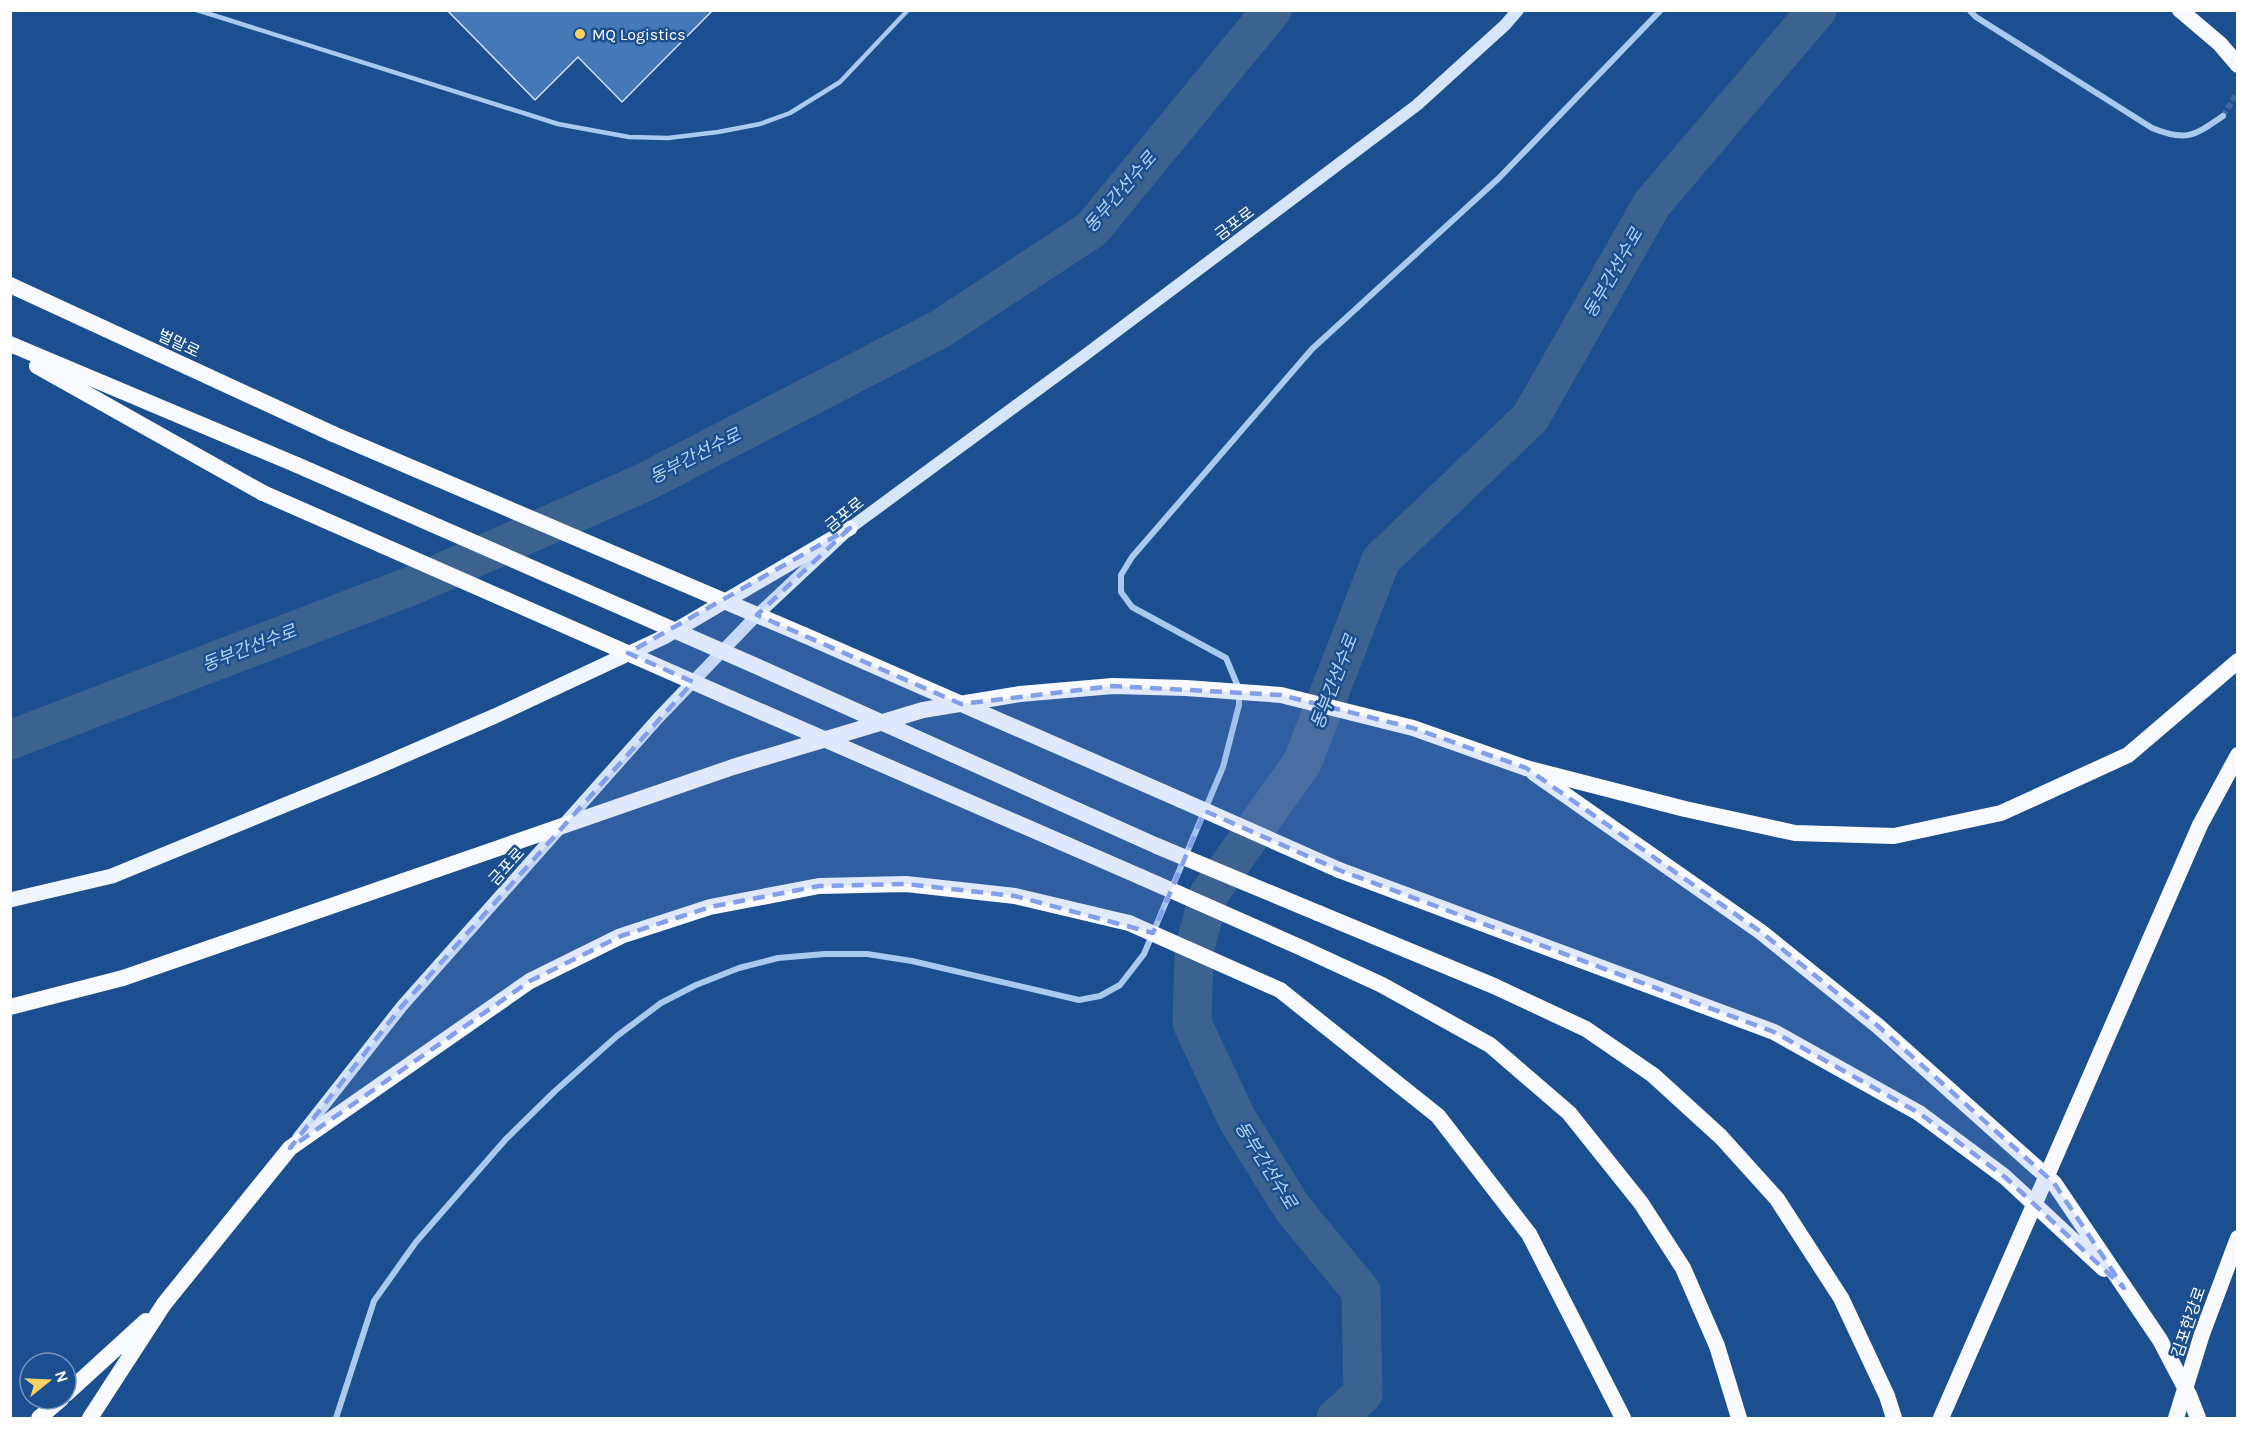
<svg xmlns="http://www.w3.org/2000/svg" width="2248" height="1429" font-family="Karla,'Noto Sans KR',sans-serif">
<rect width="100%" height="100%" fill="#1b4f8f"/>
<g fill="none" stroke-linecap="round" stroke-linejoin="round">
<path stroke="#3c6290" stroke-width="39" d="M10,740l406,-156 229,-102 295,-153 152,-100 180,-219
M1336,1418l27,-24 -2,-103 -68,-82 -56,-90 -45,-96 2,-72 15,-57 93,-131 79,-203 149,-142 122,-214 165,-194"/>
</g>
<path fill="#4478b7" stroke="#cfe3fa" stroke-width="1.5" d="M447,10h266l-91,92 -44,-45 -43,43z"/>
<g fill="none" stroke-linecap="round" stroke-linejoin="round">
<path stroke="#3d69a0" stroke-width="6" stroke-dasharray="6 3" stroke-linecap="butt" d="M2223,116l15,-24"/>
<path stroke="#a9c9ee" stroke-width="4.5" d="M197,10l361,114 71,13 39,1 50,-6 42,-8 30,-11 50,-31 68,-72"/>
<path stroke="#a9c9ee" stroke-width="6" d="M1969,10l7,7 176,111c34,14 42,8 71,-12
M336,1418l38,-117 42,-59 90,-103 48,-47 63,-56 44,-33 35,-18 43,-17 39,-10 47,-4h42l45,7 167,39 21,-4 20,-11 24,-31 79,-187 16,-62v-16l-13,-31 -94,-51 -11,-15v-17l11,-18 180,-208 187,-171 162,-168"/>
<path stroke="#d6e6fa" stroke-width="12" d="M298,1138l104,-132 257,-289 96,-100 95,-89 235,-173 332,-250 88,-80 13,-15"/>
<path stroke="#f0f6ff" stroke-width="15" d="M10,900l102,-24 263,-108 120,-52 169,-79 186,-109"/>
<path stroke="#f8faff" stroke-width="16" d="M2180,10l40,34 18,21
M10,285l323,149
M10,344l287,121
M37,366l226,127
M804,635l377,165
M765,670l392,176
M732,699l409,178
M1526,768l159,41 110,24 99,3 107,-23 127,-58 110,-94
M1534,773l227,159 117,94 75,67
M1339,870l435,162 145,81
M1318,913l176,73 92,43 67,46 68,62 56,62 64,99 46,98 7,22
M1304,949l78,36 108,60 79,68 72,90 42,65 34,78 22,72
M1280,990l158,126 91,118 94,184
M10,1007l113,-29
M66,1394l80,-73
M39,1418l22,-19
M90,1418l74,-114 126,-156 240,-167 91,-45 89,-29 109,-21 87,-2 109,12 114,27
M1941,1418l259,-593 38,-70
M2176,1418l26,-84 36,-96"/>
<path stroke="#f8faff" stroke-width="16" d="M333,434l471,201
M297,465l468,205
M263,493l469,206
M1181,800l158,70
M1157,846l161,67
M1141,877l163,72
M1129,923l151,67
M123,978l610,-211 190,-57 97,-16 93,-8 73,2 95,7 132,33 113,40
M1953,1093l101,90 106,157 29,55 9,23
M1919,1113l86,64 99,92"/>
</g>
<path fill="#839eea" fill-opacity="0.2" stroke="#839eea" stroke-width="4.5" stroke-dasharray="12 8" stroke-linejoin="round" d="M850,528l-93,87 204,89 152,-18 168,9 132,33 113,40 235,164 117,94 176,157 70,105 -119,-111 -86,-64 -145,-81 -435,-162 -134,-59 -52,122 -138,-37 -109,-12 -87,2 -109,21 -89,29 -91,45 -240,167 112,-142 291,-324 -65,-29z"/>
<circle fill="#ffd166" stroke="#1b4f8f" stroke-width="2" cx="580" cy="34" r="6"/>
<g text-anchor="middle" stroke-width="5" stroke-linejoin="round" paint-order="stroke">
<g font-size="16" fill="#fff" stroke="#1b4f8f" text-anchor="start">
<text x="592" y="40">MQ Logistics</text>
</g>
<g font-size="16" fill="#fff" stroke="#1b4f8f">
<text transform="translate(1234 223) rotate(-37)" y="6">금포로</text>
<text transform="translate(179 343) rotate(25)" y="6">벌말로</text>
<text transform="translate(844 514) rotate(-39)" y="6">금포로</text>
<text transform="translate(506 866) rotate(-48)" y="6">금포로</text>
<text transform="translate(2188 1322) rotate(-71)" y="6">김포한강로</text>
</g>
<g font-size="18" font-style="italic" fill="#b5d3f5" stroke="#1b4f8f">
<text transform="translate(1120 192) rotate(-49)" y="6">동부간선수로</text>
<text transform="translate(1613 273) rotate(-60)" y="6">동부간선수로</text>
<text transform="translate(695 456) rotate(-27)" y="6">동부간선수로</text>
<text transform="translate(249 648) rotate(-21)" y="6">동부간선수로</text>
<text transform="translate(1334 682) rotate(-69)" y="6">동부간선수로</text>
<text transform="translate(1266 1165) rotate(58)" y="6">동부간선수로</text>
</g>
</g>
<rect width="2248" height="1429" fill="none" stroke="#ffffff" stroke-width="24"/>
<g transform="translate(48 1381) rotate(72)"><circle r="28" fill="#1b4f8f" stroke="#7695bc" stroke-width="1.5"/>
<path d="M0-4.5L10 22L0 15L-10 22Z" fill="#ffd166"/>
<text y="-9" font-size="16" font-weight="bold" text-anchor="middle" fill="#ffffff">N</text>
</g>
</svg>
